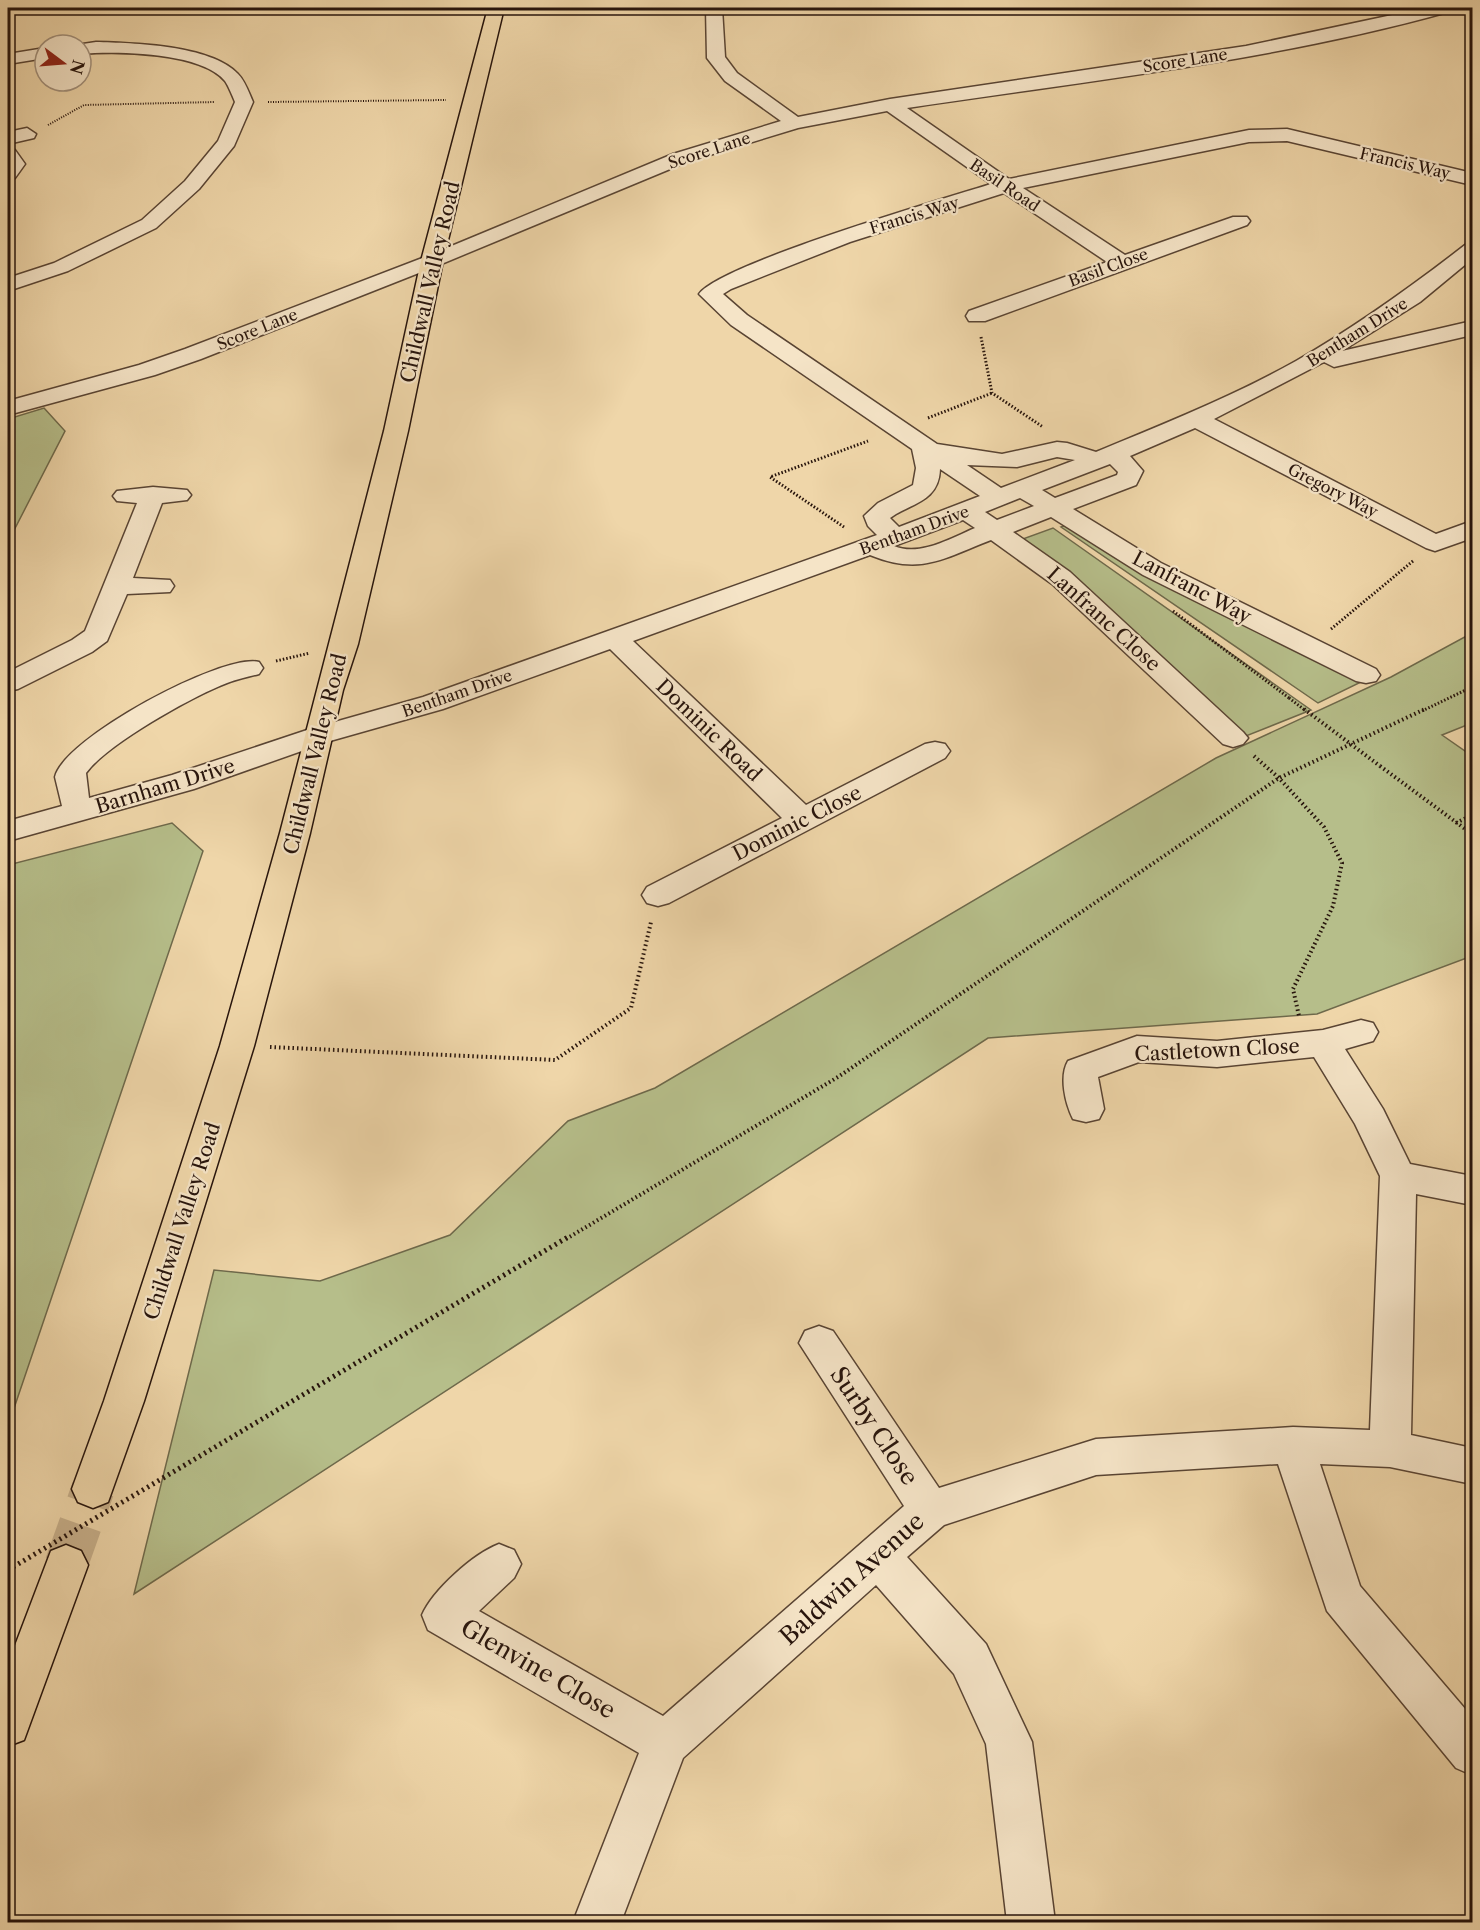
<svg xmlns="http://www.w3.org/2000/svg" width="1480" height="1930" font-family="'Libre Caslon Text',serif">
<rect width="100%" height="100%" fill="#efd6a9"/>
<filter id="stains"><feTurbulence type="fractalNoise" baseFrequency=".00333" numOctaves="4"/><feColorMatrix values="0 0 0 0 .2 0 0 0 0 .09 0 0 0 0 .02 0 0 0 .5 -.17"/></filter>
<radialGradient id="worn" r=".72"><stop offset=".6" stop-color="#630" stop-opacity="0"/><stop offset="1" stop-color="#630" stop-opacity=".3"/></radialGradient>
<path fill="#b6be8a" stroke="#6e694b" stroke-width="1.5" d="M44,408l21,23 -57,111v-123z
M1069,524l250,137 42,21 -43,21 -257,-176z
M1053,528l258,182 -70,28 -221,-198z
M1472,633v90l-30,12 30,21v200l-155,58 -329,24 -854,556 80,-324 106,11 130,-46 118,-114 87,-33 561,-330 175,-81z
M172,823l31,28 -195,575v-561z"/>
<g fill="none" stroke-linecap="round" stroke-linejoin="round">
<path stroke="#c7af8a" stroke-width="43" stroke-dasharray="43 22" stroke-linecap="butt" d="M66,1565l27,-76"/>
<defs>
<path id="minor" d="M706,8h16l3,49 12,16 61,44 92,-18 356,-53 179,-38h25l-2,4c-176,49 -361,69 -541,96l102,71 240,-49 38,-1 185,44v12l-185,-44 -38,1 -226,46 102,67 108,-38h14l3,4 -3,4 -262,96h-16l-3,-5 3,-5 138,-49 -103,-69 -154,49 -119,47 -8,5 24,21 190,129 65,10 55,-12 10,1 29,9c67,-28 136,-55 200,-91 59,-34 115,-74 169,-116l7,-2v16l-52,43 -78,49 130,-30v14l-138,32 -10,-5 -110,57 222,115 36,-13v17l-37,13 -9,-3 -231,-120 -65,28 13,15 -7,14 -63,24 88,54 215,106 4,6 -4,6 -10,2 -10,-2 -213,-106 -92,-58 -38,15 57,40 173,160 5,6 -5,6 -10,3 -10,-3 -171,-160 -61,-44c-47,18 -70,36 -121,15l-237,86 173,164 119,-61 10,-2 10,2 5,7 -5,7 -276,145 -11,3 -11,-3 -5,-8 5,-8 135,-69 -172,-169 -167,60 -113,32 -136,48 -186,52v-20l54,-15 -7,-29c8,-38 167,-124 204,-115l4,6 -4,6c-11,3 -22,5 -32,9 -34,13 -120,61 -141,90l3,25 83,-23 138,-46 113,-32 454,-162 -9,-9 -4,-10 14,-13 35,-18 3,-17 -4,-19 -181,-124 -32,-31c21,-30 244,-95 292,-110l-104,-73 -89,17 -111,34 -248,103 -238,94 -46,16 -147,40v-14l131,-36 46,-16 240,-92 248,-103 108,-33 -56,-40 -18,-23zM1057,457l18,3 -74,28 -34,-23 50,2zM1110,464l8,8 -1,3 -62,23 -13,-8zM940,469l40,27 -81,31 -9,-9 6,-4c22,-12 43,-16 44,-45zM1020,498l14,8 -37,14 -12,-8zM963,520l12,8c-24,10 -55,29 -81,18z
M96,42c37,1 115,3 142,32 7,7 11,19 15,28l-19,44 -35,43 -43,39 -88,43 -60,20v-13l46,-15 88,-43 43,-39 33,-40 17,-39c-3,-7 -6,-15 -10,-21 -24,-29 -109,-30 -144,-27v-9h-5z
M45,48v10l-37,6v-10z
M27,128l9,6 -2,4 -26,6v-12z
M8,148l7,2 10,14 -10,14 -7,2z
M153,487l34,3 4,5 -4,5 -25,3 -29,75 37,2 4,6 -4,6 -43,2 -20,47 -15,11 -74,37 -10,2v-19l64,-32 13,-9 52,-128 -20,-2 -4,-5 4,-5z
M1361,1020l12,3 5,9 -5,9 -28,8 38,60 27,55 62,12v29l-56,-11 -5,241 61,13v36l-82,-17 -70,-3 40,122 112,131v58l-16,-7 -129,-157 -49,-147 -182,11 -152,50 -37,32 79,87 46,98 23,180h-48l-21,-178 -32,-70 -78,-89 -193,173 -62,164h-48l66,-169 -211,-123 -6,-15c11,-25 51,-61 77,-71l15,6 7,14 -7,14 -35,33 184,105 241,-210 -105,-163 6,-12 14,-5 14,5 106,157 157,-49 197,-12 77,3 10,-254 -25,-52 -41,-67 -97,10 -78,-5 -41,15 6,32 -5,10 -13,3 -13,-3c-8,-16 -14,-43 -5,-58l69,-25 80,5 106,-11z"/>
<path id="major" d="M488,8h16l-61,253 -35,170 -50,213 -15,46 -33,143 -56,213 -110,355 -36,101 -15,6 -15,-6 -6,-13 32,-88 116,-355 60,-213 104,-402 37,-170z
M66,1545l15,6 7,14 -64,175 -16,6v-82l43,-113z"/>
</defs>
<use href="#minor" stroke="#594433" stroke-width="3"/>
<use href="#major" stroke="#27140c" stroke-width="3"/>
<path stroke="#27140c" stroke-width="2" stroke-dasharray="1 1.5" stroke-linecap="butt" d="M268,102l178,-2
M48,125l36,-20 131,-3"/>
<path stroke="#27140c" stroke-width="3" stroke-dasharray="1.5 2" stroke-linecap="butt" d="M981,337l11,56 51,34
M928,418l64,-25
M844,527l-74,-50 98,-36
M1173,611l116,87
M1331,629l82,-68
M276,661l34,-8
M1422,711l50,-24"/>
<path stroke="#27140c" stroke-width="4" stroke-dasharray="1.5 3" stroke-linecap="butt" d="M1254,756l25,22 45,49 18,36 -9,43 -40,83 6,27
M1380,766l92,68
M1456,823l16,-8
M270,1047l285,13 76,-52 20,-86
M566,1239l272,-162 441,-299 146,-69"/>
<path stroke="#27140c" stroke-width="5" stroke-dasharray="2 4" stroke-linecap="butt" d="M163,1478l405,-241"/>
<use href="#minor" fill="#f5e4c7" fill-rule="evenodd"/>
<use href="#major" fill="#efd6a9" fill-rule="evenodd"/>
<path stroke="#27140c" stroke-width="3" stroke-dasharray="1.5 2" stroke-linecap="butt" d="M1289,698l17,13"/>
<path stroke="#27140c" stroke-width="4" stroke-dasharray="1.5 3" stroke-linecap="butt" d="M1304,709l76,57"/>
<path stroke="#27140c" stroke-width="5" stroke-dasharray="2 4" stroke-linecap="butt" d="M8,1570l155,-92"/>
</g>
<g text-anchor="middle" stroke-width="4.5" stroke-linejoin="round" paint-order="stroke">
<g font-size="16" fill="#27140c" stroke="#f5e4c7">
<text transform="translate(1185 60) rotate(-9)" y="6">Score Lane</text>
<text transform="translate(709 150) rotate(-18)" y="6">Score Lane</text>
<text transform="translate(1405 163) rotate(13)" y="6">Francis Way</text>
<text transform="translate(1005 185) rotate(34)" y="6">Basil Road</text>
<text transform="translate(914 215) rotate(-17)" y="6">Francis Way</text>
<text transform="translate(1108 267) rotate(-20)" y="6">Basil Close</text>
<text transform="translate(257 329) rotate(-22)" y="6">Score Lane</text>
<text transform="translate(1357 332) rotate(-32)" y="6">Bentham Drive</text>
<text transform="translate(1333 490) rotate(27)" y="6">Gregory Way</text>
<text transform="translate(914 530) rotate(-20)" y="6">Bentham Drive</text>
<text transform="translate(457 693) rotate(-19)" y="6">Bentham Drive</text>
</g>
<g font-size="20" fill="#27140c" stroke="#f5e4c7">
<text transform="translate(430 282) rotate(-77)" y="7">Childwall Valley Road</text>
<text transform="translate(1192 587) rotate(28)" y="7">Lanfranc Way</text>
<text transform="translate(1104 619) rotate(42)" y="7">Lanfranc Close</text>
<text transform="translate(709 730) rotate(44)" y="7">Dominic Road</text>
<text transform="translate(315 754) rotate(-76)" y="7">Childwall Valley Road</text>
<text transform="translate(165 786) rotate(-17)" y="7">Barnham Drive</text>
<text transform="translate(797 823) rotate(-27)" y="7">Dominic Close</text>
<text transform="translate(1217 1050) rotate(-3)" y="7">Castletown Close</text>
<text transform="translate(182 1221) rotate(-72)" y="7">Childwall Valley Road</text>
</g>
<g font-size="24" fill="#27140c" stroke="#f5e4c7">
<text transform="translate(874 1426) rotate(56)" y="8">Surby Close</text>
<text transform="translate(852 1579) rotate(-42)" y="8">Baldwin Avenue</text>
<text transform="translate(538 1669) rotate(30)" y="8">Glenvine Close</text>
</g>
</g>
<rect width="1480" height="1930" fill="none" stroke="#efd6a9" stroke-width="30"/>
<rect x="9" y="9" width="1462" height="1912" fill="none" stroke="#27140c" stroke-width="3"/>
<rect x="15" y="15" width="1450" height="1900" fill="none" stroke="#27140c" stroke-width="1.5"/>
<g transform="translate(63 63) rotate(106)"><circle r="28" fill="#f5e4c7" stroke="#a3917c" stroke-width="1.5"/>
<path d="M0-4.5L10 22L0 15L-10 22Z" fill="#8f2418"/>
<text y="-9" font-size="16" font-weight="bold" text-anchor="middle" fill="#27140c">N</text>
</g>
<rect width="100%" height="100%" filter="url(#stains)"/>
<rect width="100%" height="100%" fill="url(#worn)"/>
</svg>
